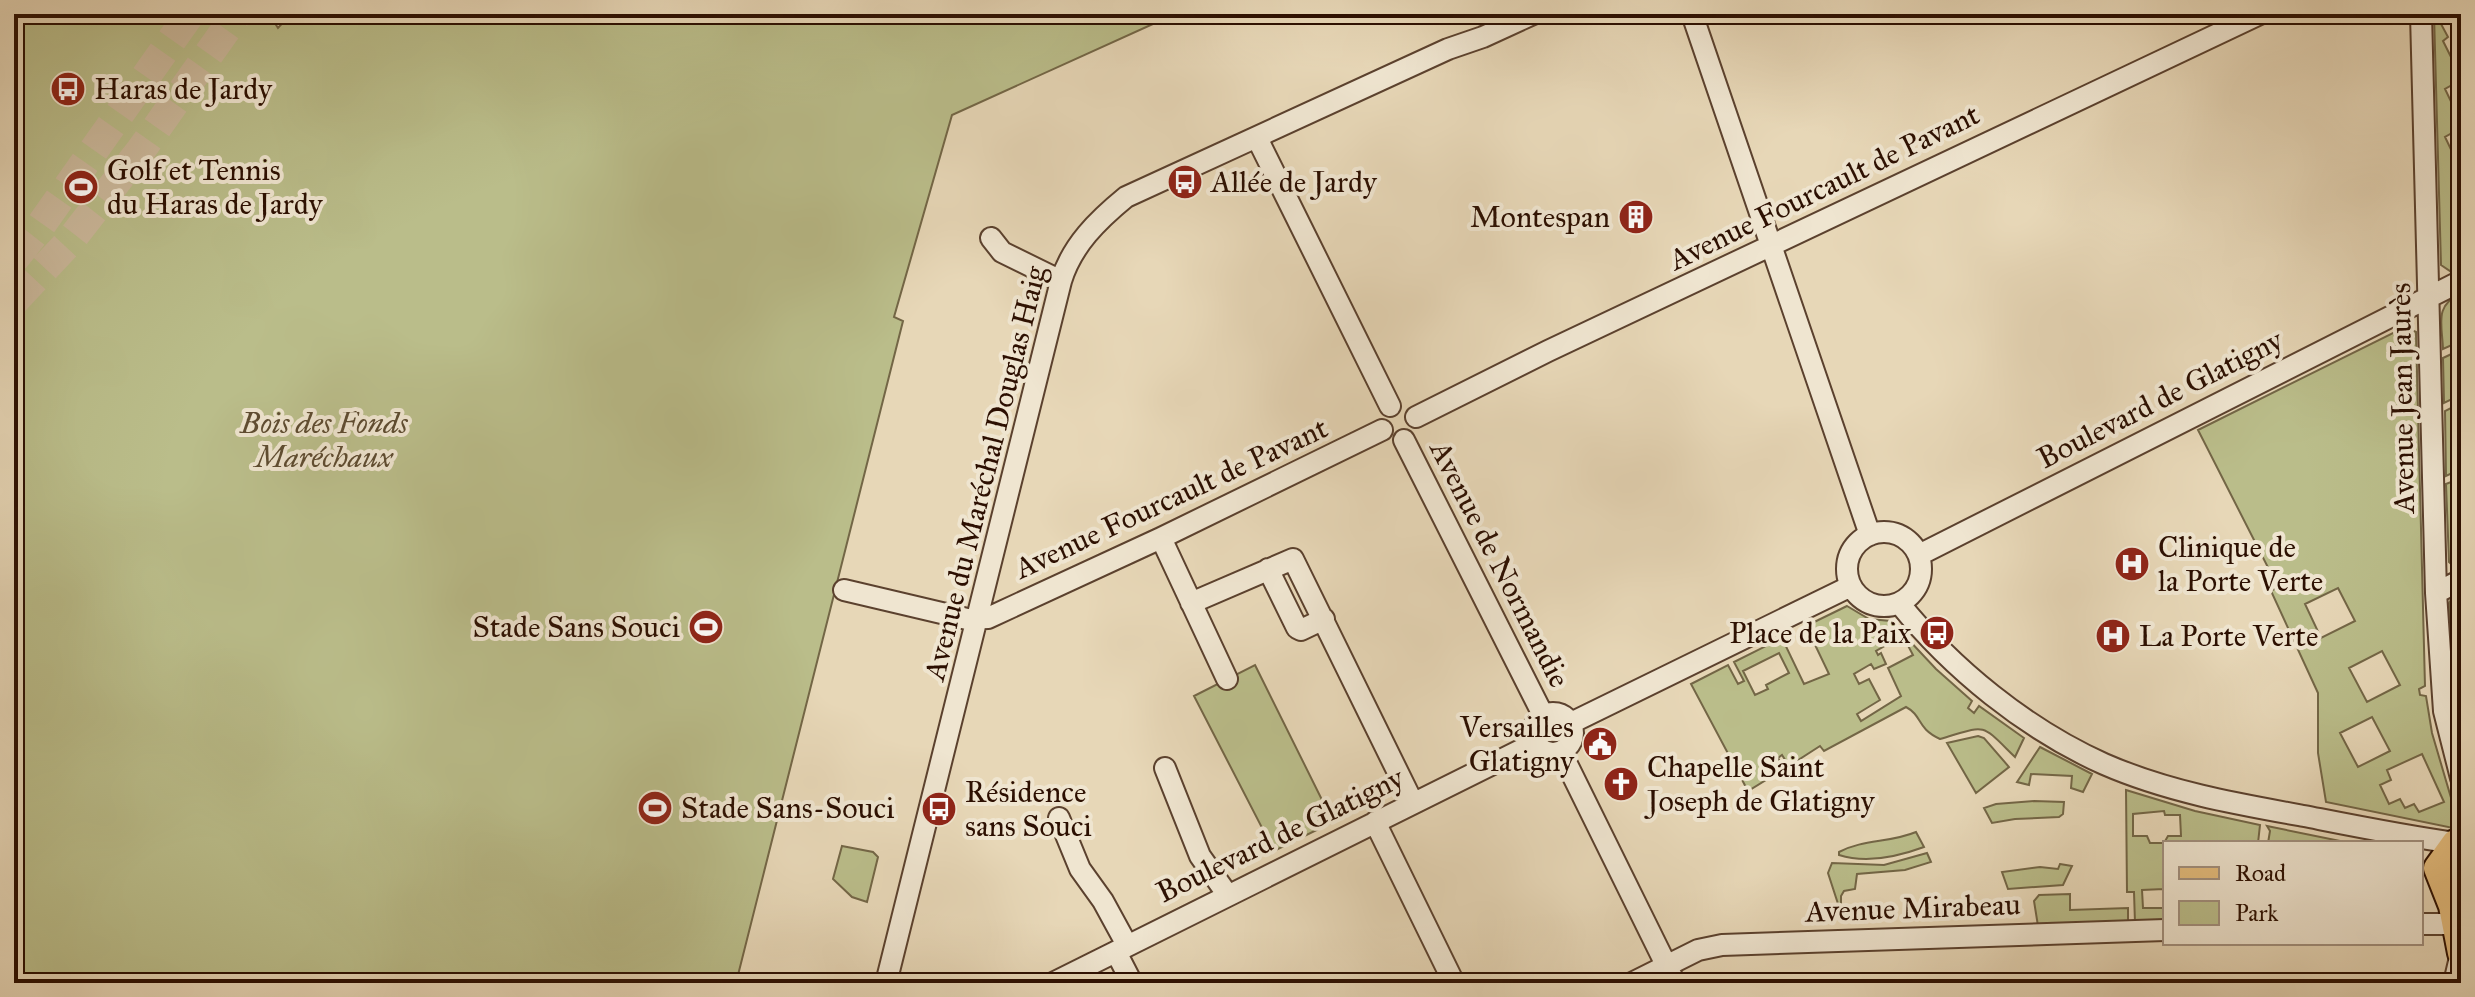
<svg xmlns="http://www.w3.org/2000/svg" width="2475" height="997" font-family="'IM FELL Great Primer',serif">
<rect width="100%" height="100%" fill="#e7d7b7"/>
<filter id="stains"><feTurbulence type="fractalNoise" baseFrequency=".0025" numOctaves="4"/><feColorMatrix values="0 0 0 0 .2 0 0 0 0 .09 0 0 0 0 .02 0 0 0 .5 -.17"/></filter>
<radialGradient id="worn" r=".72"><stop offset=".6" stop-color="#630" stop-opacity="0"/><stop offset="1" stop-color="#630" stop-opacity=".3"/></radialGradient>
<path fill="#babd8a" stroke="#736646" stroke-width="2" fill-rule="evenodd" d="M14,14h255l9,14 13,-14h884l-223,101 -58,202 9,4 -167,662h-722z
M2434,14h27v17l-8,-14 -12,7 7,13 -5,4 12,24 6,-2v17l-16,9 11,23 5,-2v18l-16,9 11,23 5,-2v108l-11,5 -9,-6z
M2461,293v113l-9,5 9,21v23l-4,3 4,11 -15,7 -1,-65 14,-7 -3,-7 -12,6 -1,-45 15,-7 -4,-7 -11,5c-1,-26 -9,-43 18,-56z
M2405,327l11,5 9,354 -6,3 1,6 6,1 6,37 27,92 -6,3 -127,-26 -8,-49v-60l-47,-102 7,-4 -80,-157zM2338,588l17,33 -34,17 -16,-34zM2382,651l18,34 -33,17 -18,-34zM2372,717l18,34 -32,16 -18,-34zM2422,754l22,48 -25,10 -5,-8 -9,4 -5,-9 -11,5 -9,-19 11,-5 -4,-10z
M2451,482l10,19v67l-3,2 -9,-8 -3,-78z
M2461,591v47l-4,1 1,43h3v41l-2,1 -7,-40 -3,-81 5,-8z
M1847,606l22,13 22,2 45,48 36,32 -4,7 6,5 5,-7 45,32 -9,19c-36,-35 -27,-32 -75,-18 -24,-11 -17,-23 -34,-32l-82,44 -4,-5 -31,20 -7,-11 -4,3 6,11 -36,22 -57,-107 37,-19 10,19 6,-3 -10,-19 48,-24 22,46 25,-10 -23,-48zM1899,638h5l9,17 -25,13 13,28 -40,25 -4,-7 23,-14 -11,-21 -10,5 -5,-10 17,-10 3,5 12,-5 -5,-11 -3,2 -2,-4zM1779,653l10,20 -23,12 2,4 -13,6 -12,-24z
M1255,665l78,157 -59,29 -80,-155z
M1978,736l6,2 25,29 -33,26 -29,-50z
M2040,747l52,27 -9,18 -12,-4 1,-12 -41,-2 -2,11 -12,-3z
M2126,790l69,21 65,14 -2,18h-93v50l-1,-4 -22,1 1,18h22v14l-30,1 -1,-31h-7zM2164,811l1,4h15l1,21h-13l-4,7h-14l-3,-7h-14v-22z
M2034,801l30,1 -1,12 -4,3 -44,2 -23,4 -8,-15 12,-4z
M2267,826l78,16 6,1h-83l2,-12z
M1916,832l8,15c-27,10 -57,17 -85,8v-3c24,-13 51,-9 77,-20z
M842,846l31,6 5,5 -11,45 -15,-5 -19,-18z
M1927,853l4,9 -26,8 -48,4 -2,15 -11,2 -3,5v17l-13,-40 4,-10 52,2z
M2060,864l12,2 -9,19 -55,4 -6,-17 38,-5 18,2z
M2070,894v16l58,-2v15l-90,3 -4,-25 5,-6z"/>
<g fill="none" stroke-linecap="round" stroke-linejoin="round">
<path stroke="#cbb99c" stroke-width="30" stroke-dasharray="30 15" stroke-linecap="butt" d="M14,259l27,-34 149,-211
M14,301l56,-60 71,-91 96,-136"/>
<defs>
<path id="minor" d="M1692,14l178,521
M2421,14l15,579 8,118 17,67
M1257,138l133,268
M991,238l11,14 59,29
M1416,417l132,-66 712,-337
M1404,440l139,275
M1847 569a37 37 0 1 1 74 0a37 37 0 1 1-74 0Z
M1161,538l66,141
M1919,555l542,-274
M1268,569l29,59 4,2 23,-11
M844,590l123,29 21,-1 173,-80 221,-108
M2436,593l25,-13
M1191,603l102,-44 120,244
M1899,603c53,66 127,126 205,161 64,28 133,40 200,52 51,10 100,20 151,27
M1533 733a20 20 0 1 1 40 0a20 20 0 1 1-40 0Z
M1571,723l280,-137
M1561,752l114,231
M1165,768l35,88 27,38
M1059,818l21,51 23,32 24,44
M1375,822l79,161
M2421,924h34
M1116,952l16,31
M886,983l175,-702c11,-36 37,-61 65,-84l322,-148 35,-12 50,-23
M1053,983l482,-240
M1632,983l66,-33 24,-5 443,-15
M2454,983l7,-30"/>
<path id="major" d="M2461,842l-6,1 -18,25 15,38 9,47"/>
</defs>
<use href="#minor" stroke="#5b412e" stroke-width="24"/>
<use href="#major" stroke="#2c0f01" stroke-width="30"/>
<use href="#minor" stroke="#efe5d0" stroke-width="20"/>
<use href="#major" stroke="#e4bc7c" stroke-width="26"/>
</g>
<defs>
<symbol id="bus-disc" viewBox="-11 -11 22 22"><circle r="9.5" fill="#8f2418" stroke="#efe5d0"/><path d="M-5-6H5V4H4V6H2V4H-2V6H-4V4H-5ZM-3.5-4V0h7V-4ZM-3.5 1.2v1.5H-2V1.2ZM2 1.2v1.5H3.5V1.2Z" fill="#fff"/></symbol>
<symbol id="stadium-disc" viewBox="-11 -11 22 22"><circle r="9.5" fill="#8f2418" stroke="#efe5d0"/><path d="M0-5a6.5 5 0 1 0 0 10a6.5 5 0 1 0 0-10ZM-3.5-1.8h7v3.6h-7Z" fill="#fff"/></symbol>
<symbol id="building-disc" viewBox="-11 -11 22 22"><circle r="9.5" fill="#8f2418" stroke="#efe5d0"/><path d="M-4-6H4V6H1V3H-1V6H-4ZM-2.5-4.3h1.7v1.8h-1.7ZM.8-4.3h1.7v1.8H.8ZM-2.5-1h1.7V.8h-1.7ZM.8-1h1.7V.8H.8Z" fill="#fff"/></symbol>
<symbol id="hospital-disc" viewBox="-11 -11 22 22"><circle r="9.5" fill="#8f2418" stroke="#efe5d0"/><path d="M-5-5h3v3.5h4V-5h3V5h-3V1.5h-4V5h-3Z" fill="#fff"/></symbol>
<symbol id="civic-disc" viewBox="-11 -11 22 22"><circle r="9.5" fill="#8f2418" stroke="#efe5d0"/><path d="M-.6-6.5H3V-4.5H.6V-3L4-1V1h2V6H-6V1h2V-1L-.6-3ZM-1.2 2.5V6h2.4V2.5Z" fill="#fff"/></symbol>
<symbol id="church-disc" viewBox="-11 -11 22 22"><circle r="9.5" fill="#8f2418" stroke="#efe5d0"/><path d="M-1.2-6h2.4v3.5h3.3v2.4h-3.3V6h-2.4V-.1h-3.3v-2.4h3.3Z" fill="#fff"/></symbol>
</defs>
<g fill-rule="evenodd">
<use href="#bus-disc" x="48" y="69" width="40" height="40"/>
<use href="#bus-disc" x="1165" y="162" width="40" height="40"/>
<use href="#stadium-disc" x="61" y="167" width="40" height="40"/>
<use href="#building-disc" x="1616" y="197" width="40" height="40"/>
<use href="#hospital-disc" x="2112" y="544" width="40" height="40"/>
<use href="#stadium-disc" x="686" y="607" width="40" height="40"/>
<use href="#bus-disc" x="1917" y="613" width="40" height="40"/>
<use href="#hospital-disc" x="2093" y="616" width="40" height="40"/>
<use href="#civic-disc" x="1580" y="724" width="40" height="40"/>
<use href="#church-disc" x="1601" y="764" width="40" height="40"/>
<use href="#stadium-disc" x="635" y="788" width="40" height="40"/>
<use href="#bus-disc" x="919" y="789" width="40" height="40"/>
</g>
<g text-anchor="middle" stroke-width="8" stroke-linejoin="round" paint-order="stroke">
<g font-size="30" fill="#2c0f01" stroke="#efe5d0" text-anchor="start">
<text x="94" y="99">Haras de Jardy</text>
<text x="107" y="180">Golf et Tennis<tspan x="107" dy="34">du Haras de Jardy</tspan></text>
<text x="1211" y="192">Allée de Jardy</text>
<text x="1610" y="227" text-anchor="end">Montespan</text>
<text x="2158" y="557">Clinique de<tspan x="2158" dy="34">la Porte Verte</tspan></text>
<text x="680" y="637" text-anchor="end">Stade Sans Souci</text>
<text x="1911" y="643" text-anchor="end">Place de la Paix</text>
<text x="2139" y="646">La Porte Verte</text>
<text x="1574" y="737" text-anchor="end">Versailles<tspan x="1574" dy="34">Glatigny</tspan></text>
<text x="1647" y="777">Chapelle Saint<tspan x="1647" dy="34">Joseph de Glatigny</tspan></text>
<text x="965" y="802">Résidence<tspan x="965" dy="34">sans Souci</tspan></text>
<text x="681" y="818">Stade Sans-Souci</text>
</g>
<g font-size="30" fill="#2c0f01" stroke="#efe5d0">
<text transform="translate(1824 187) rotate(-26)" y="10">Avenue Fourcault de Pavant</text>
<text transform="translate(2402 398) rotate(-91)" y="10">Avenue Jean Jaurès</text>
<text transform="translate(2160 399) rotate(-27)" y="10">Boulevard de Glatigny</text>
<text transform="translate(985 473) rotate(-76)" y="10">Avenue du Maréchal Douglas Haig</text>
<text transform="translate(1171 498) rotate(-25)" y="10">Avenue Fourcault de Pavant</text>
<text transform="translate(1500 564) rotate(63)" y="10">Avenue de Normandie</text>
<text transform="translate(1280 835) rotate(-26)" y="10">Boulevard de Glatigny</text>
<text transform="translate(1913 908) rotate(-2)" y="10">Avenue Mirabeau</text>
</g>
<g font-size="30" font-style="italic" fill="#5e4c31" stroke="#efe5d0">
<text x="324" y="433">Bois des Fonds<tspan x="324" dy="34">Maréchaux</tspan></text>
</g>
</g>
<rect width="2475" height="997" fill="none" stroke="#e7d7b7" stroke-width="48"/>
<rect x="16" y="16" width="2443" height="965" fill="none" stroke="#2c0f01" stroke-width="4"/>
<rect x="24" y="24" width="2427" height="949" fill="none" stroke="#2c0f01" stroke-width="2"/>
<rect x="2163" y="841" width="260" height="104" fill="#efe5d0" stroke="#a18f7d" stroke-width="2"/>
<rect x="2179" y="867" width="40" height="12" fill="#e4bc7c" stroke="#a18f7d" stroke-width="2"/>
<text x="2235" y="881" font-size="24" fill="#2c0f01">Road</text>
<rect x="2179" y="901" width="40" height="24" fill="#babd8a" stroke="#a18f7d" stroke-width="2"/>
<text x="2235" y="921" font-size="24" fill="#2c0f01">Park</text>
<rect width="100%" height="100%" filter="url(#stains)"/>
<rect width="100%" height="100%" fill="url(#worn)"/>
</svg>
